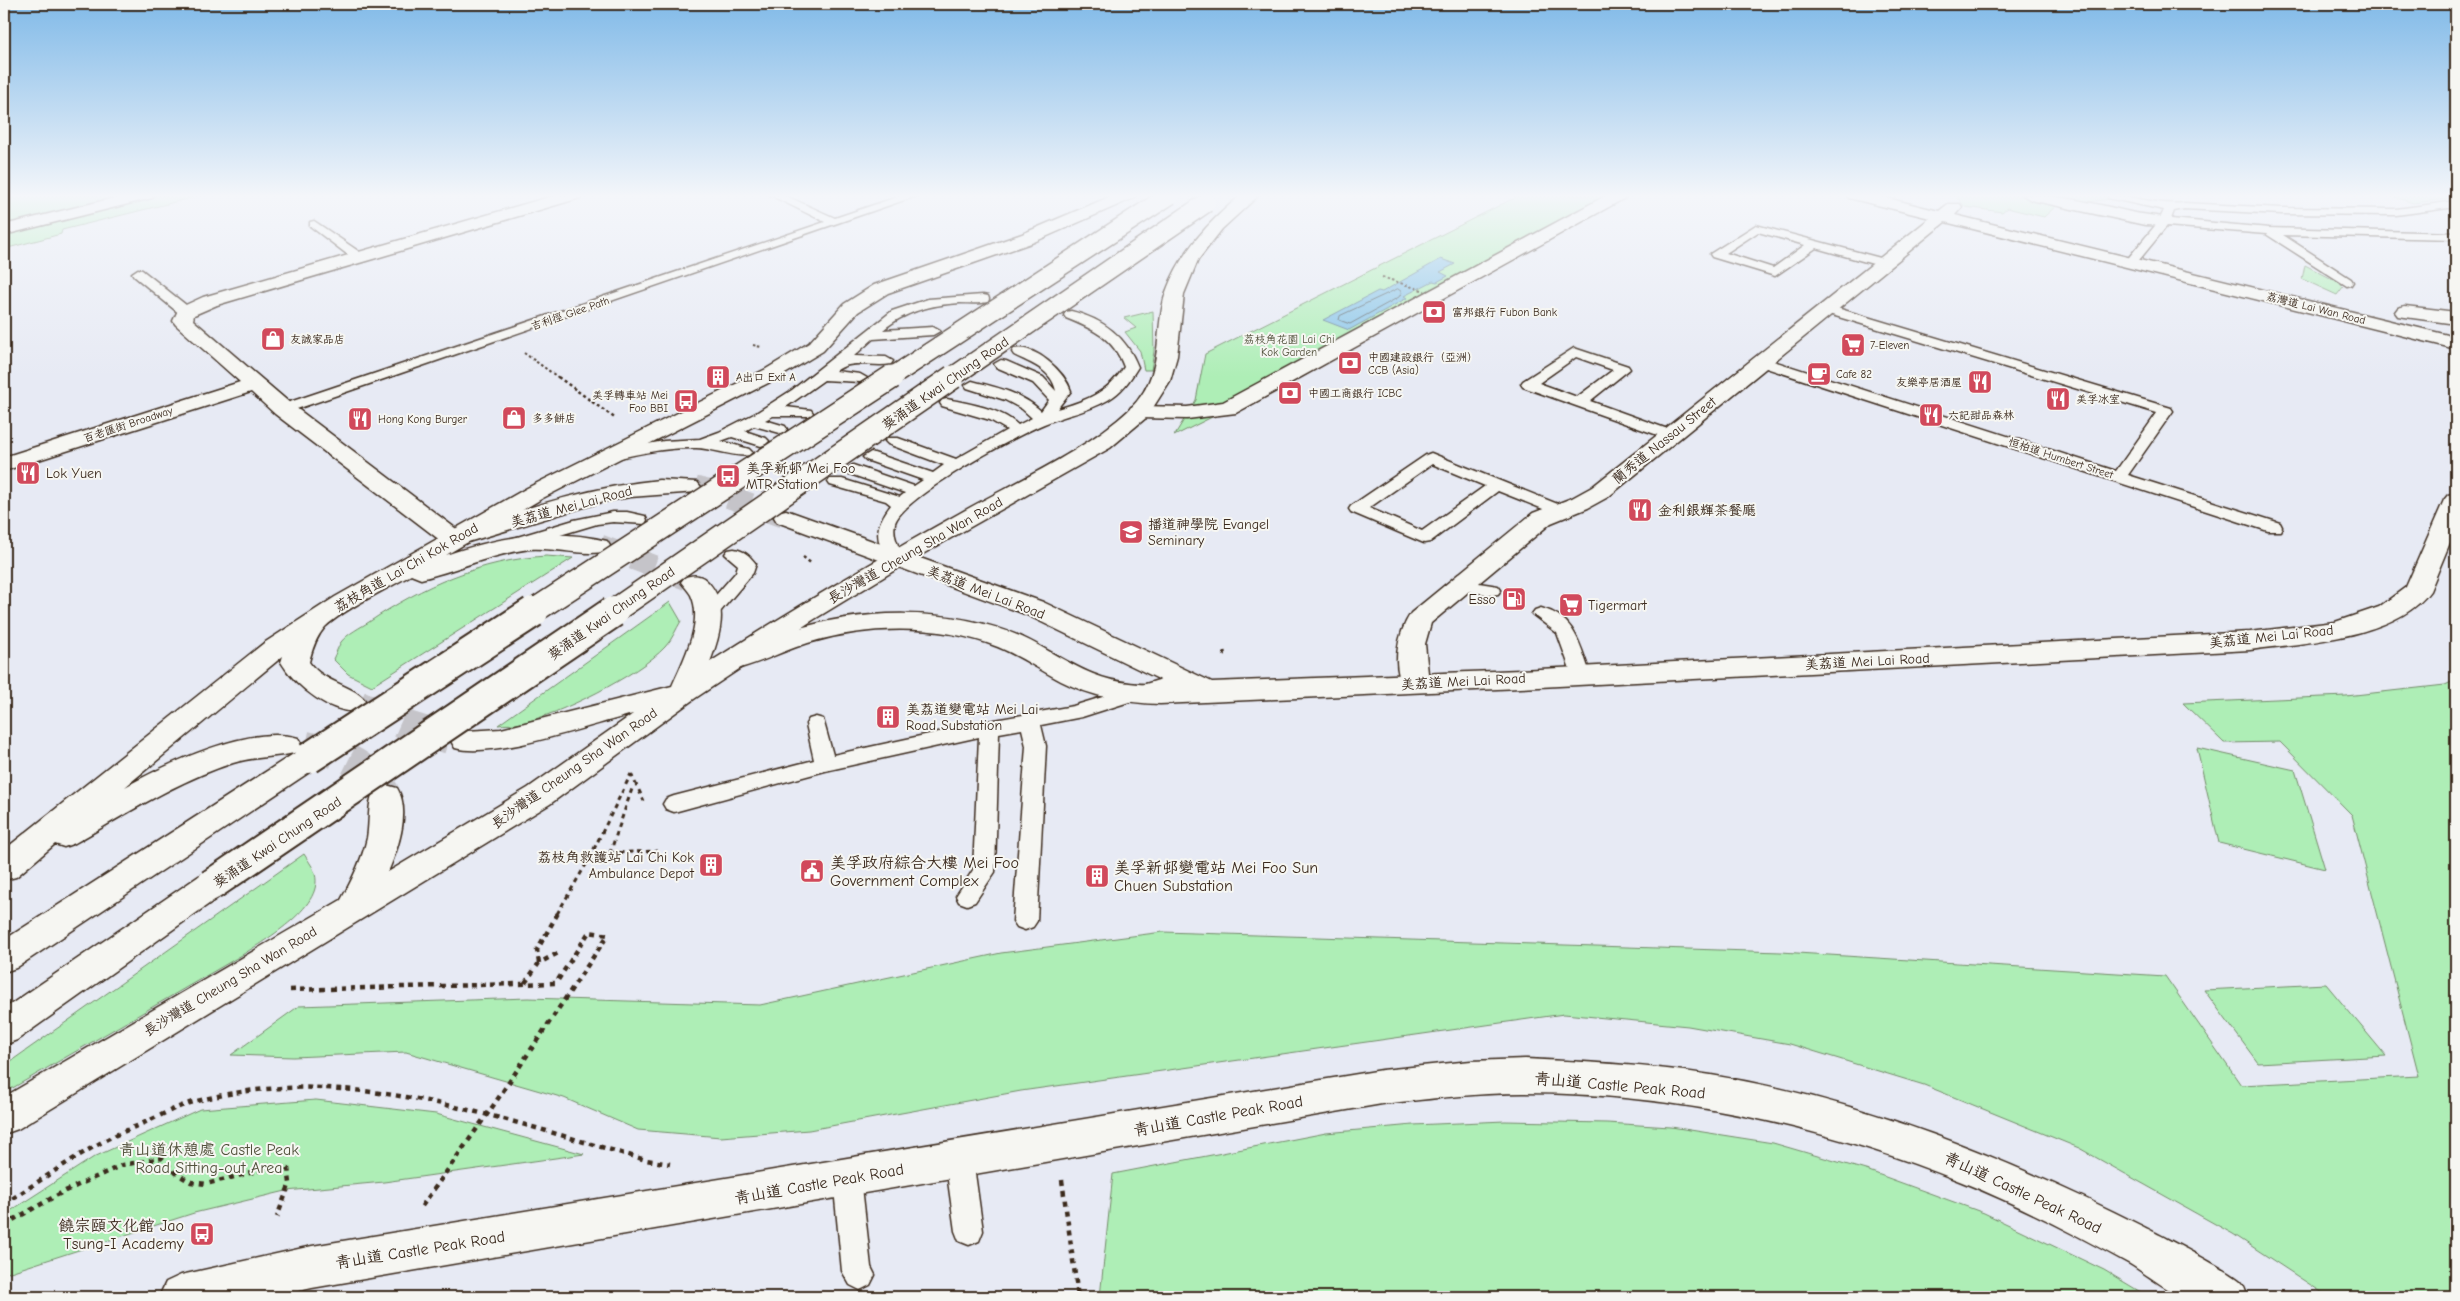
<svg xmlns="http://www.w3.org/2000/svg" width="2460" height="1301" font-family="'Comic Neue','LXGW WenKai TC',sans-serif">
<rect width="100%" height="100%" fill="#e7eaf4"/>
<filter id="ink" filterUnits="userSpaceOnUse"><feTurbulence type="fractalNoise" baseFrequency=".02" numOctaves="2"/><feDisplacementMap in="SourceGraphic" scale="10" xChannelSelector="R" yChannelSelector="G"/><feConvolveMatrix kernelMatrix="1 2 1 2 8 2 1 2 1" color-interpolation-filters="sRGB"/></filter>
<g filter="url(#ink)">
<path fill="#aeeeb6" stroke="#748c6a" d="M4,195h199l-141,35 -1,4 -57,15z
M1520,195h106l-322,176 -130,65 22,-36 9,-46z
M1951,195h192l-87,11 -12,11 -37,-9 -5,4 -37,-5 -9,-11z
M2388,195h68v3l-43,5z
M2305,265l33,17 5,5 -6,8 -35,-16z
M1153,311l1,40 -3,19h-7l-4,-19 -15,-19 11,-4 -12,-10z
M546,556l27,2 -201,128 -24,-12 -15,-15c3,-6 5,-12 8,-17 6,-8 20,-15 28,-20 53,-36 112,-62 177,-66z
M670,602l11,19c-5,8 -9,19 -16,26 -26,28 -107,68 -144,76 -8,2 -16,1 -23,2z
M2456,680v617h-127l-96,-63 -154,-86 -155,-63 -134,-41 -102,-18 -124,-12 -543,77 -212,39 -88,7 -83,-7 -74,-32 -158,-46 -113,5 -62,-2 68,-49 229,-8 232,7 241,-52 162,-21 618,20 384,24 76,109 178,-9 -67,-261 -72,-73 -56,1 -41,-40 163,-7 99,-11z
M2197,748l98,22 30,99 -106,-26z
M304,854c3,5 8,11 10,17 14,34 -49,69 -72,84l-238,138v-27z
M2326,984l60,72 -128,7 -54,-73z
M316,1100l120,14 148,40 -200,28 -98,9 -92,22 -190,61v-59l90,-58 106,-48z
M1505,1121l102,2 64,4 102,16 96,28 115,42 120,57 45,27h-1049l13,-123 213,-41 87,-8z"/>
<path fill="#87c4e7" stroke="#698697" d="M1441,259l14,5 -15,8 8,4 -11,6 -4,-1 -29,15 3,2 -58,32 -26,-10 55,-29 4,1z"/>
<g fill="none" stroke-linecap="round" stroke-linejoin="round">
<path stroke="#59686e" stroke-width="1" d="M1398,289l4,3 -3,5 -49,27 -11,-4 1,-4z"/>
<path stroke="#c5c4c9" stroke-width="23" stroke-dasharray="23 12" stroke-linecap="butt" d="M695,488l29,7 61,22"/>
<path stroke="#c5c4c9" stroke-width="23" stroke-dasharray="23 12" stroke-linecap="butt" d="M600,546l93,35"/>
<path stroke="#c5c4c9" stroke-width="30" stroke-dasharray="30 15" stroke-linecap="butt" d="M359,705l46,20 44,14
M306,746c34,7 61,17 79,47"/>
<defs>
<path id="lane" d="M770,195h14l51,23 68,-23h16l-631,217 -5,1 -7,-4 2,-3 547,-184z
M2107,195c26,0 51,11 77,8l98,5 114,1 60,-8v6l-60,8 -114,-1 -98,-5 -10,2 -3,8 98,9 187,5v6l-173,-4 68,44 2,3 -2,3 -4,1 -81,-52 -99,-8 -32,39 -4,1 -6,-4 34,-41 5,-11 -56,-12z
M314,221l50,34 2,3 -2,3h-8l-46,-35v-4z
M1756,225l132,35 2,3 -6,4 -68,-19 -41,28 -63,-19 -2,-3zM1758,232l47,13 -32,23 -47,-15z
M138,269l4,1 49,39 1,3 -1,3h-10l-47,-39 -2,-3z
M983,295l5,1 1,3 -1,3c-9,2 -19,1 -28,1 -30,2 -54,8 -77,27l50,-3 7,4 -7,4 -60,4 -19,17 32,1 7,4 -2,3c-18,4 -39,-6 -55,7l24,3 7,4 -7,4 -36,-2 -38,27 25,3 2,3 -2,3h-38l-8,4 20,6 2,3 -2,3 -5,1 -26,-7 -9,5 21,7 3,3 -3,3 -5,2 -29,-9 -11,4 28,8 3,3 -3,3c-11,3 -38,-7 -53,-7 -27,-1 -54,5 -81,11l-8,-5 3,-3 54,-10 36,-2 19,-7 37,-19 36,-23 100,-79 36,-12z
M1827,305l344,103 2,3 -45,64 152,48 2,4 -2,4h-12l-511,-166 -2,-3 2,-3h10l349,112 41,-58 -335,-101 -1,-3 1,-3z
M1071,311c32,8 55,25 67,56 -8,13 -16,25 -30,33 -20,12 -43,15 -64,24 -29,12 -141,73 -149,99 -3,13 4,25 10,36l-3,4h-12c-16,-23 -16,-36 1,-58l-5,-4 -56,-16 -2,-3 2,-3h12l58,18 5,-4 -58,-20 -2,-3 8,-5 61,21 9,-6 -57,-20 -3,-3 8,-5 62,21 11,-8 -56,-21 -3,-3 3,-3h10l58,21 51,-29 -17,-10 -48,-14 -2,-3 2,-3 5,-1c23,5 53,9 71,26l14,-7 -10,-9 -17,-9 -38,-12 -2,-3 7,-4c24,6 50,12 69,30l8,-11 -16,-17 -37,-16 -2,-3 7,-4 5,1 37,16 13,14c-4,-21 -24,-27 -42,-36l-2,-3 2,-3c21,-5 51,23 57,42l-14,18c28,-8 51,-16 67,-42 -10,-29 -31,-38 -58,-49l-2,-3 2,-3z
M1574,348l54,18 2,3 -40,32 86,31 3,3 -3,3h-10l-143,-51 -2,-3 2,-3zM1576,357l37,13 -36,27 -38,-14z
M1431,453l134,54 2,3 -2,3h-12l-55,-22 -68,51 -6,1 -73,-31 -2,-3 2,-3 75,-51zM1432,464l53,22 -63,45 -53,-23z
M613,512h14l18,4 2,4 -2,4 -32,-2 -16,2 -77,23 -6,-1 -2,-4 2,-4 60,-18z
M734,549c11,2 15,6 22,15l-3,9 -38,45h-12l-3,-4 3,-4 33,-38 2,-7 -13,-11 3,-4z
M1460,580l38,6 3,4 -3,4 -6,1 -38,-6 -3,-4 3,-4z
M1541,608c35,9 39,38 50,68l-3,4 -7,2 -7,-2 -17,-47 -25,-19 3,-4z
M1185,672l7,2 3,4 -3,4 -110,35 -41,8 5,21 -9,175 -4,6 -8,3 -8,-3 -4,-6 13,-175 -4,-17 -23,4 -4,139 -20,30 -8,3 -8,-3 -3,-6 17,-26 6,-133 -154,34 -151,41 -8,-3 -3,-5 3,-5 8,-3 140,-36 -8,-36 3,-5 7,-2 7,2 10,36 156,-34 84,-15z
M959,1146l10,4 4,9 10,72 -4,10 -10,4 -10,-4 -4,-10 -10,-72 4,-9z
M847,1165l10,4 4,9 10,89 4,8 -5,10 -10,5 -10,-5 -8,-14 -9,-93 4,-9z"/>
<path id="street" d="M126,195h28l-2,3 -148,37v-10z
M556,195h26l-2,3 -363,107 -23,10 -1,5 98,84 172,130 3,5 -3,5 -9,2 -9,-2 -170,-130 -24,-22 -247,79v-14l236,-75 -64,-57 -3,-4 6,-13 24,-11z
M1607,195h20l-2,3 -389,215 -49,6 -48,-1 -8,-1 -3,-5 3,-5 8,-1 48,1 36,-5z
M1847,195h28l64,16 9,-7h12l2,3 -7,8 501,122v12l-511,-127 -337,275 -20,11 -37,15 -120,100 -6,21 4,39 -4,6 -10,3 -10,-3c-14,-21 -8,-55 6,-76l122,-100 39,-15 20,-11 338,-269 -81,-20z
M2023,195c40,0 73,9 112,18 12,2 23,3 35,5l2,4 -2,4 -25,-1 -114,-25z"/>
<path id="secondary" d="M2405,306l51,6v12l-58,-8 -3,-4 3,-4z
M659,480l38,2 4,5 -4,5 -67,5 -29,5 -143,43 -9,-2 -3,-5 3,-5c70,-22 137,-46 210,-53z
M2456,493v35l-26,63c-33,47 -128,52 -180,59l-730,38 -360,16c-34,-1 -68,-7 -99,-23 -21,-11 -41,-25 -63,-34 -59,-23 -130,-22 -190,-4 -23,7 -45,19 -68,25l-10,-3 -4,-6c9,-14 45,-22 61,-27 74,-24 163,-26 235,5 24,11 46,27 71,37 24,10 52,11 78,11l-146,-71 -248,-92 -3,-5 3,-5 9,-2 257,92 169,80 308,-12 730,-38 85,-10 44,-15 27,-20 38,-87 4,-5z"/>
<path id="primary" d="M1114,195h22l-2,3 -100,44 -146,51 -30,19 -35,39 -43,26 -237,121 -97,57c53,-18 106,-28 161,-14l3,5 -3,5c-22,6 -53,-4 -77,-2 -38,5 -72,21 -109,30l-10,-4c-24,14 -67,34 -86,52 -9,10 -13,23 -16,35 15,22 47,23 58,41l-4,7c-29,8 -68,-24 -82,-48l2,-6 -158,131c42,-23 125,-63 173,-49l4,7 -4,7c-22,6 -44,4 -65,11 -56,18 -107,51 -158,80l-11,4 -9,-3 -39,33 -12,3v-30l260,-207 71,-46 192,-109 239,-119 43,-26 35,-39 30,-19 148,-51z
M1241,195h18l-37,34 -24,31 -14,34 -7,62 -7,25 -23,36 -37,31 -205,116 -92,56 -119,79 -144,105 -532,325 -14,5v-37l337,-197c11,-20 21,-40 26,-62 3,-16 0,-36 8,-50l11,-3 11,3c14,23 1,61 -9,84l140,-84 105,-74c-43,11 -138,45 -178,34l-4,-7 4,-7 11,-3 35,-2 171,-43c11,-25 32,-64 19,-91 -3,-5 -7,-9 -10,-13l4,-5c11,-3 17,-2 24,6 20,23 11,53 1,79 82,-52 165,-102 250,-149 55,-31 124,-61 170,-104 36,-35 23,-77 36,-117 15,-41 42,-69 75,-97z
M1525,1059c62,3 125,6 186,16 152,25 296,83 433,152 14,7 92,47 98,56 3,3 4,10 6,14 -13,1 -53,3 -64,0 -15,-5 -39,-24 -54,-33 -54,-30 -111,-59 -168,-82 -139,-56 -289,-89 -439,-89 -47,0 -94,6 -141,11l-1070,184 -39,9h-114l7,-15 15,-7 131,-29 1070,-176 89,-9z"/>
<path id="highway" d="M309,748l11,3 4,7 -4,7 -304,203 -12,4v-32l294,-189z
M211,872l12,4 5,9 -5,9 -206,146 -13,5v-36l195,-133z"/>
</defs>
<use href="#lane" stroke="#3b2a1e" stroke-width="3"/>
<use href="#street" stroke="#3b2a1e" stroke-width="3"/>
<use href="#secondary" stroke="#3b2a1e" stroke-width="3"/>
<use href="#primary" stroke="#3b2a1e" stroke-width="3"/>
<use href="#highway" stroke="#3b2a1e" stroke-width="3"/>
<path stroke="#3b2a1e" stroke-width="2" stroke-dasharray="2.5 2.5" stroke-linecap="butt" d="M1382,277l9,3
M753,345l8,2
M524,353l35,25"/>
<path stroke="#3b2a1e" stroke-width="2.5" stroke-dasharray="3 3" stroke-linecap="butt" d="M558,377l58,42
M803,557l9,7"/>
<path stroke="#3b2a1e" stroke-width="3" stroke-dasharray="4.5 4.5" stroke-linecap="butt" d="M1224,651l1,8
M631,774l13,27
M610,853l47,-2
M620,861h-32l43,-87
M557,914l31,-53"/>
<path stroke="#3b2a1e" stroke-width="4.5" stroke-dasharray="5 5" stroke-linecap="butt" d="M539,963l-2,-13 21,-37
M525,983l14,-20 19,-10
M290,990l266,-7 33,-51 19,3 -115,171 -71,100
M1062,1180l16,117
M4,1204c31,-20 61,-41 93,-59 16,-10 34,-16 51,-24 14,-6 28,-14 42,-18 151,-44 311,16 456,57l24,4
M4,1225l57,-32 61,-28 40,-7 15,16 14,8 15,2 64,-16h18l2,15 -13,34
M460,1297l14,-3"/>
<use href="#lane" fill="#f6f6f2" fill-rule="evenodd"/>
<use href="#street" fill="#f6f6f2" fill-rule="evenodd"/>
<use href="#secondary" fill="#f6f6f2" fill-rule="evenodd"/>
<use href="#primary" fill="#f6f6f2" fill-rule="evenodd"/>
<use href="#highway" fill="#f6f6f2" fill-rule="evenodd"/>
<defs>
<path id="highway-bridge-far2" d="M890,378l280,-183
M951,378l255,-175"/>
<path id="highway-bridge-far1" d="M531,613l361,-236
M611,613l342,-236"/>
<path id="highway-bridge" d="M309,758l224,-146
M211,885l402,-273"/>
</defs>
<use href="#highway-bridge-far2" stroke="#3b2a1e" stroke-width="21" stroke-linecap="butt"/>
<use href="#highway-bridge-far1" stroke="#3b2a1e" stroke-width="26" stroke-linecap="butt"/>
<use href="#highway-bridge" stroke="#3b2a1e" stroke-width="34" stroke-linecap="butt"/>
<path stroke="#3b2a1e" stroke-width="2" stroke-dasharray="2.5 2.5" stroke-linecap="butt" d="M1391,280l34,11"/>
<path stroke="#3b2a1e" stroke-width="3" stroke-dasharray="4.5 4.5" stroke-linecap="butt" d="M605,861l5,-8 23,-67"/>
<use href="#highway-bridge-far2" stroke="#f6f6f2" stroke-width="18"/>
<use href="#highway-bridge-far1" stroke="#f6f6f2" stroke-width="23"/>
<use href="#highway-bridge" stroke="#f6f6f2" stroke-width="30"/>
</g>
</g>
<linearGradient id="sky" x2="0" y2="1"><stop stop-color="#81bae8"/><stop offset="0.52" stop-color="#f4f6fa"/><stop offset="1" stop-color="#f4f6fa" stop-opacity="0"/></linearGradient>
<rect width="2460" height="377" fill="url(#sky)"/>
<defs>
<symbol id="bank-square" viewBox="-11 -11 22 22"><rect x="-9" y="-9" width="18" height="18" rx="4" fill="#d1495b" stroke="#f6f6f2"/><path d="M-6-4H6V4H-6ZM0-2.3a2.3 2.3 0 1 0 0 4.6a2.3 2.3 0 1 0 0-4.6Z" fill="#fff"/></symbol>
<symbol id="shop-square" viewBox="-11 -11 22 22"><rect x="-9" y="-9" width="18" height="18" rx="4" fill="#d1495b" stroke="#f6f6f2"/><path d="M-5-2.5h2.3a2.7 3.5 0 0 1 5.4 0H5L5.5 6h-11ZM-1.5-2.5h3a1.5 2.3 0 0 0-3 0Z" fill="#fff"/></symbol>
<symbol id="supermarket-square" viewBox="-11 -11 22 22"><rect x="-9" y="-9" width="18" height="18" rx="4" fill="#d1495b" stroke="#f6f6f2"/><path d="M-6-5.5h2.5l.6 2H6L4.5 2H-2.5L-4.4-4H-6ZM-1.5 3.2a1.3 1.3 0 1 0 .1 0ZM3 3.2a1.3 1.3 0 1 0 .1 0Z" fill="#fff"/></symbol>
<symbol id="cafe-square" viewBox="-11 -11 22 22"><rect x="-9" y="-9" width="18" height="18" rx="4" fill="#d1495b" stroke="#f6f6f2"/><path d="M-5.5-4.5H6V0H3Q3 3.5 0 3.5H-2.5Q-5.5 3.5-5.5 0ZM3-3.2v2h1.7v-2ZM-6 4.5H4V6H-6Z" fill="#fff"/></symbol>
<symbol id="building-square" viewBox="-11 -11 22 22"><rect x="-9" y="-9" width="18" height="18" rx="4" fill="#d1495b" stroke="#f6f6f2"/><path d="M-4-6H4V6H1V3H-1V6H-4ZM-2.5-4.3h1.7v1.8h-1.7ZM.8-4.3h1.7v1.8H.8ZM-2.5-1h1.7V.8h-1.7ZM.8-1h1.7V.8H.8Z" fill="#fff"/></symbol>
<symbol id="restaurant-square" viewBox="-11 -11 22 22"><rect x="-9" y="-9" width="18" height="18" rx="4" fill="#d1495b" stroke="#f6f6f2"/><path d="M-5-6h1v4h1v-4h1v4h1v-4h1v5L-1.5 .5V6h-2V.5L-5-1ZM5-6V6H3V1.5H1.5Q1.5-4 5-6Z" fill="#fff"/></symbol>
<symbol id="bus-square" viewBox="-11 -11 22 22"><rect x="-9" y="-9" width="18" height="18" rx="4" fill="#d1495b" stroke="#f6f6f2"/><path d="M-5-6H5V4H4V6H2V4H-2V6H-4V4H-5ZM-3.5-4V0h7V-4ZM-3.5 1.2v1.5H-2V1.2ZM2 1.2v1.5H3.5V1.2Z" fill="#fff"/></symbol>
<symbol id="university-square" viewBox="-11 -11 22 22"><rect x="-9" y="-9" width="18" height="18" rx="4" fill="#d1495b" stroke="#f6f6f2"/><path d="M0-5L7-2L0 1L-7-2ZM-4 1L0 2.5L4 1V4Q0 6-4 4Z" fill="#fff"/></symbol>
<symbol id="fuel-square" viewBox="-11 -11 22 22"><rect x="-9" y="-9" width="18" height="18" rx="4" fill="#d1495b" stroke="#f6f6f2"/><path d="M-5.5-6h7V0h2V4h1.3V-2.5L3-4.5l.8-.8L6-3V5H2.5V1h-1V6h-7ZM-4.2-4.7v3.2H.2V-4.7Z" fill="#fff"/></symbol>
<symbol id="civic-square" viewBox="-11 -11 22 22"><rect x="-9" y="-9" width="18" height="18" rx="4" fill="#d1495b" stroke="#f6f6f2"/><path d="M-.6-6.5H3V-4.5H.6V-3L4-1V1h2V6H-6V1h2V-1L-.6-3ZM-1.2 2.5V6h2.4V2.5Z" fill="#fff"/></symbol>
</defs>
<g fill-rule="evenodd">
<use href="#bank-square" x="1420" y="298" width="28" height="28"/>
<use href="#shop-square" x="259" y="325" width="28" height="28"/>
<use href="#supermarket-square" x="1839" y="331" width="28" height="28"/>
<use href="#bank-square" x="1336" y="349" width="28" height="28"/>
<use href="#cafe-square" x="1805" y="360" width="28" height="28"/>
<use href="#building-square" x="704" y="363" width="28" height="28"/>
<use href="#restaurant-square" x="1966" y="368" width="28" height="28"/>
<use href="#bank-square" x="1276" y="379" width="28" height="28"/>
<use href="#restaurant-square" x="2044" y="385" width="28" height="28"/>
<use href="#bus-square" x="672" y="387" width="28" height="28"/>
<use href="#restaurant-square" x="1917" y="401" width="28" height="28"/>
<use href="#shop-square" x="500" y="404" width="28" height="28"/>
<use href="#restaurant-square" x="346" y="405" width="28" height="28"/>
<use href="#restaurant-square" x="14" y="459" width="28" height="28"/>
<use href="#bus-square" x="714" y="462" width="28" height="28"/>
<use href="#restaurant-square" x="1626" y="496" width="28" height="28"/>
<use href="#university-square" x="1117" y="518" width="28" height="28"/>
<use href="#fuel-square" x="1500" y="585" width="28" height="28"/>
<use href="#supermarket-square" x="1557" y="591" width="28" height="28"/>
<use href="#building-square" x="874" y="703" width="28" height="28"/>
<use href="#building-square" x="697" y="851" width="28" height="28"/>
<use href="#civic-square" x="798" y="857" width="28" height="28"/>
<use href="#building-square" x="1083" y="862" width="28" height="28"/>
<use href="#bus-square" x="188" y="1220" width="28" height="28"/>
</g>
<g text-anchor="middle" stroke-width="4" stroke-linejoin="round" paint-order="stroke">
<g font-size="11" fill="#3b2a1e" stroke="#f6f6f2">
<text transform="translate(2316 308) rotate(14)" y="4">荔灣道 Lai Wan Road</text>
<text transform="translate(570 313) rotate(-19)" y="4">吉利徑 Glee Path</text>
<text transform="translate(128 424) rotate(-18)" y="4">百老匯街 Broadway</text>
<text transform="translate(2061 458) rotate(18)" y="4">恒柏道 Humbert Street</text>
</g>
<g font-size="11" fill="#3b2a1e" stroke="#f6f6f2" text-anchor="start">
<text x="1452" y="316">富邦銀行 Fubon Bank</text>
<text x="290" y="343">友誠家品店</text>
<text x="1870" y="349">7-Eleven</text>
<text x="1368" y="361">中國建設銀行（亞洲）<tspan x="1368" dy="13">CCB (Asia)</tspan></text>
<text x="1836" y="378">Cafe 82</text>
<text x="736" y="381">A出口 Exit A</text>
<text x="1962" y="386" text-anchor="end">友樂亭居酒屋</text>
<text x="1308" y="397">中國工商銀行 ICBC</text>
<text x="668" y="399" text-anchor="end">美孚轉車站 Mei<tspan x="668" dy="13">Foo BBI</tspan></text>
<text x="2076" y="403">美孚冰室</text>
<text x="1948" y="419">六記甜品森林</text>
<text x="532" y="422">多多餅店</text>
<text x="378" y="423">Hong Kong Burger</text>
</g>
<g font-size="11" fill="#52513c" stroke="#f6f6f2">
<text x="1289" y="343">荔枝角花園 Lai Chi<tspan x="1289" dy="13">Kok Garden</tspan></text>
</g>
<g font-size="14" fill="#3b2a1e" stroke="#f6f6f2">
<text transform="translate(945 383) rotate(-35)" y="5">葵涌道 Kwai Chung Road</text>
<text transform="translate(1664 440) rotate(-39)" y="5">蘭秀道 Nassau Street</text>
<text transform="translate(571 506) rotate(-15)" y="5">美荔道 Mei Lai Road</text>
<text transform="translate(915 550) rotate(-30)" y="5">長沙灣道 Cheung Sha Wan Road</text>
<text transform="translate(406 567) rotate(-30)" y="5">荔枝角道 Lai Chi Kok Road</text>
<text transform="translate(986 592) rotate(21)" y="5">美荔道 Mei Lai Road</text>
<text transform="translate(611 613) rotate(-35)" y="5">葵涌道 Kwai Chung Road</text>
<text transform="translate(2271 636) rotate(-6)" y="5">美荔道 Mei Lai Road</text>
<text transform="translate(1867 661) rotate(-3)" y="5">美荔道 Mei Lai Road</text>
<text transform="translate(1463 681) rotate(-3)" y="5">美荔道 Mei Lai Road</text>
<text transform="translate(574 768) rotate(-35)" y="5">長沙灣道 Cheung Sha Wan Road</text>
<text transform="translate(277 842) rotate(-34)" y="5">葵涌道 Kwai Chung Road</text>
<text transform="translate(230 981) rotate(-31)" y="5">長沙灣道 Cheung Sha Wan Road</text>
</g>
<g font-size="14" fill="#3b2a1e" stroke="#f6f6f2" text-anchor="start">
<text x="746" y="473">美孚新邨 Mei Foo<tspan x="746" dy="16">MTR Station</tspan></text>
<text x="46" y="478">Lok Yuen</text>
<text x="1658" y="515">金利銀輝茶餐廰</text>
<text x="1148" y="529">播道神學院 Evangel<tspan x="1148" dy="16">Seminary</tspan></text>
<text x="1496" y="604" text-anchor="end">Esso</text>
<text x="1588" y="610">Tigermart</text>
<text x="906" y="714">美荔道變電站 Mei Lai<tspan x="906" dy="16">Road Substation</tspan></text>
<text x="694" y="862" text-anchor="end">荔枝角救護站 Lai Chi Kok<tspan x="694" dy="16">Ambulance Depot</tspan></text>
</g>
<g font-size="16" fill="#3b2a1e" stroke="#f6f6f2" text-anchor="start">
<text x="830" y="868">美孚政府綜合大樓 Mei Foo<tspan x="830" dy="18">Government Complex</tspan></text>
<text x="1114" y="873">美孚新邨變電站 Mei Foo Sun<tspan x="1114" dy="18">Chuen Substation</tspan></text>
<text x="184" y="1231" text-anchor="end">饒宗頤文化館 Jao<tspan x="184" dy="18">Tsung-I Academy</tspan></text>
</g>
<g font-size="16" fill="#3b2a1e" stroke="#f6f6f2">
<text transform="translate(1620 1085) rotate(5)" y="6">青山道 Castle Peak Road</text>
<text transform="translate(1218 1115) rotate(-10)" y="6">青山道 Castle Peak Road</text>
<text transform="translate(819 1183) rotate(-10)" y="6">青山道 Castle Peak Road</text>
<text transform="translate(2023 1192) rotate(25)" y="6">青山道 Castle Peak Road</text>
<text transform="translate(420 1249) rotate(-9)" y="6">青山道 Castle Peak Road</text>
</g>
<g font-size="16" fill="#52513c" stroke="#f6f6f2">
<text x="209" y="1155">青山道休憩處 Castle Peak<tspan x="209" dy="18">Road Sitting-out Area</tspan></text>
</g>
</g>
<rect width="2460" height="1301" fill="none" stroke="#f6f6f2" stroke-width="20"/>
<rect x="10" y="10" width="2440" height="1281" fill="none" stroke="#3b2a1e" stroke-width="2" filter="url(#ink)"/>
</svg>
